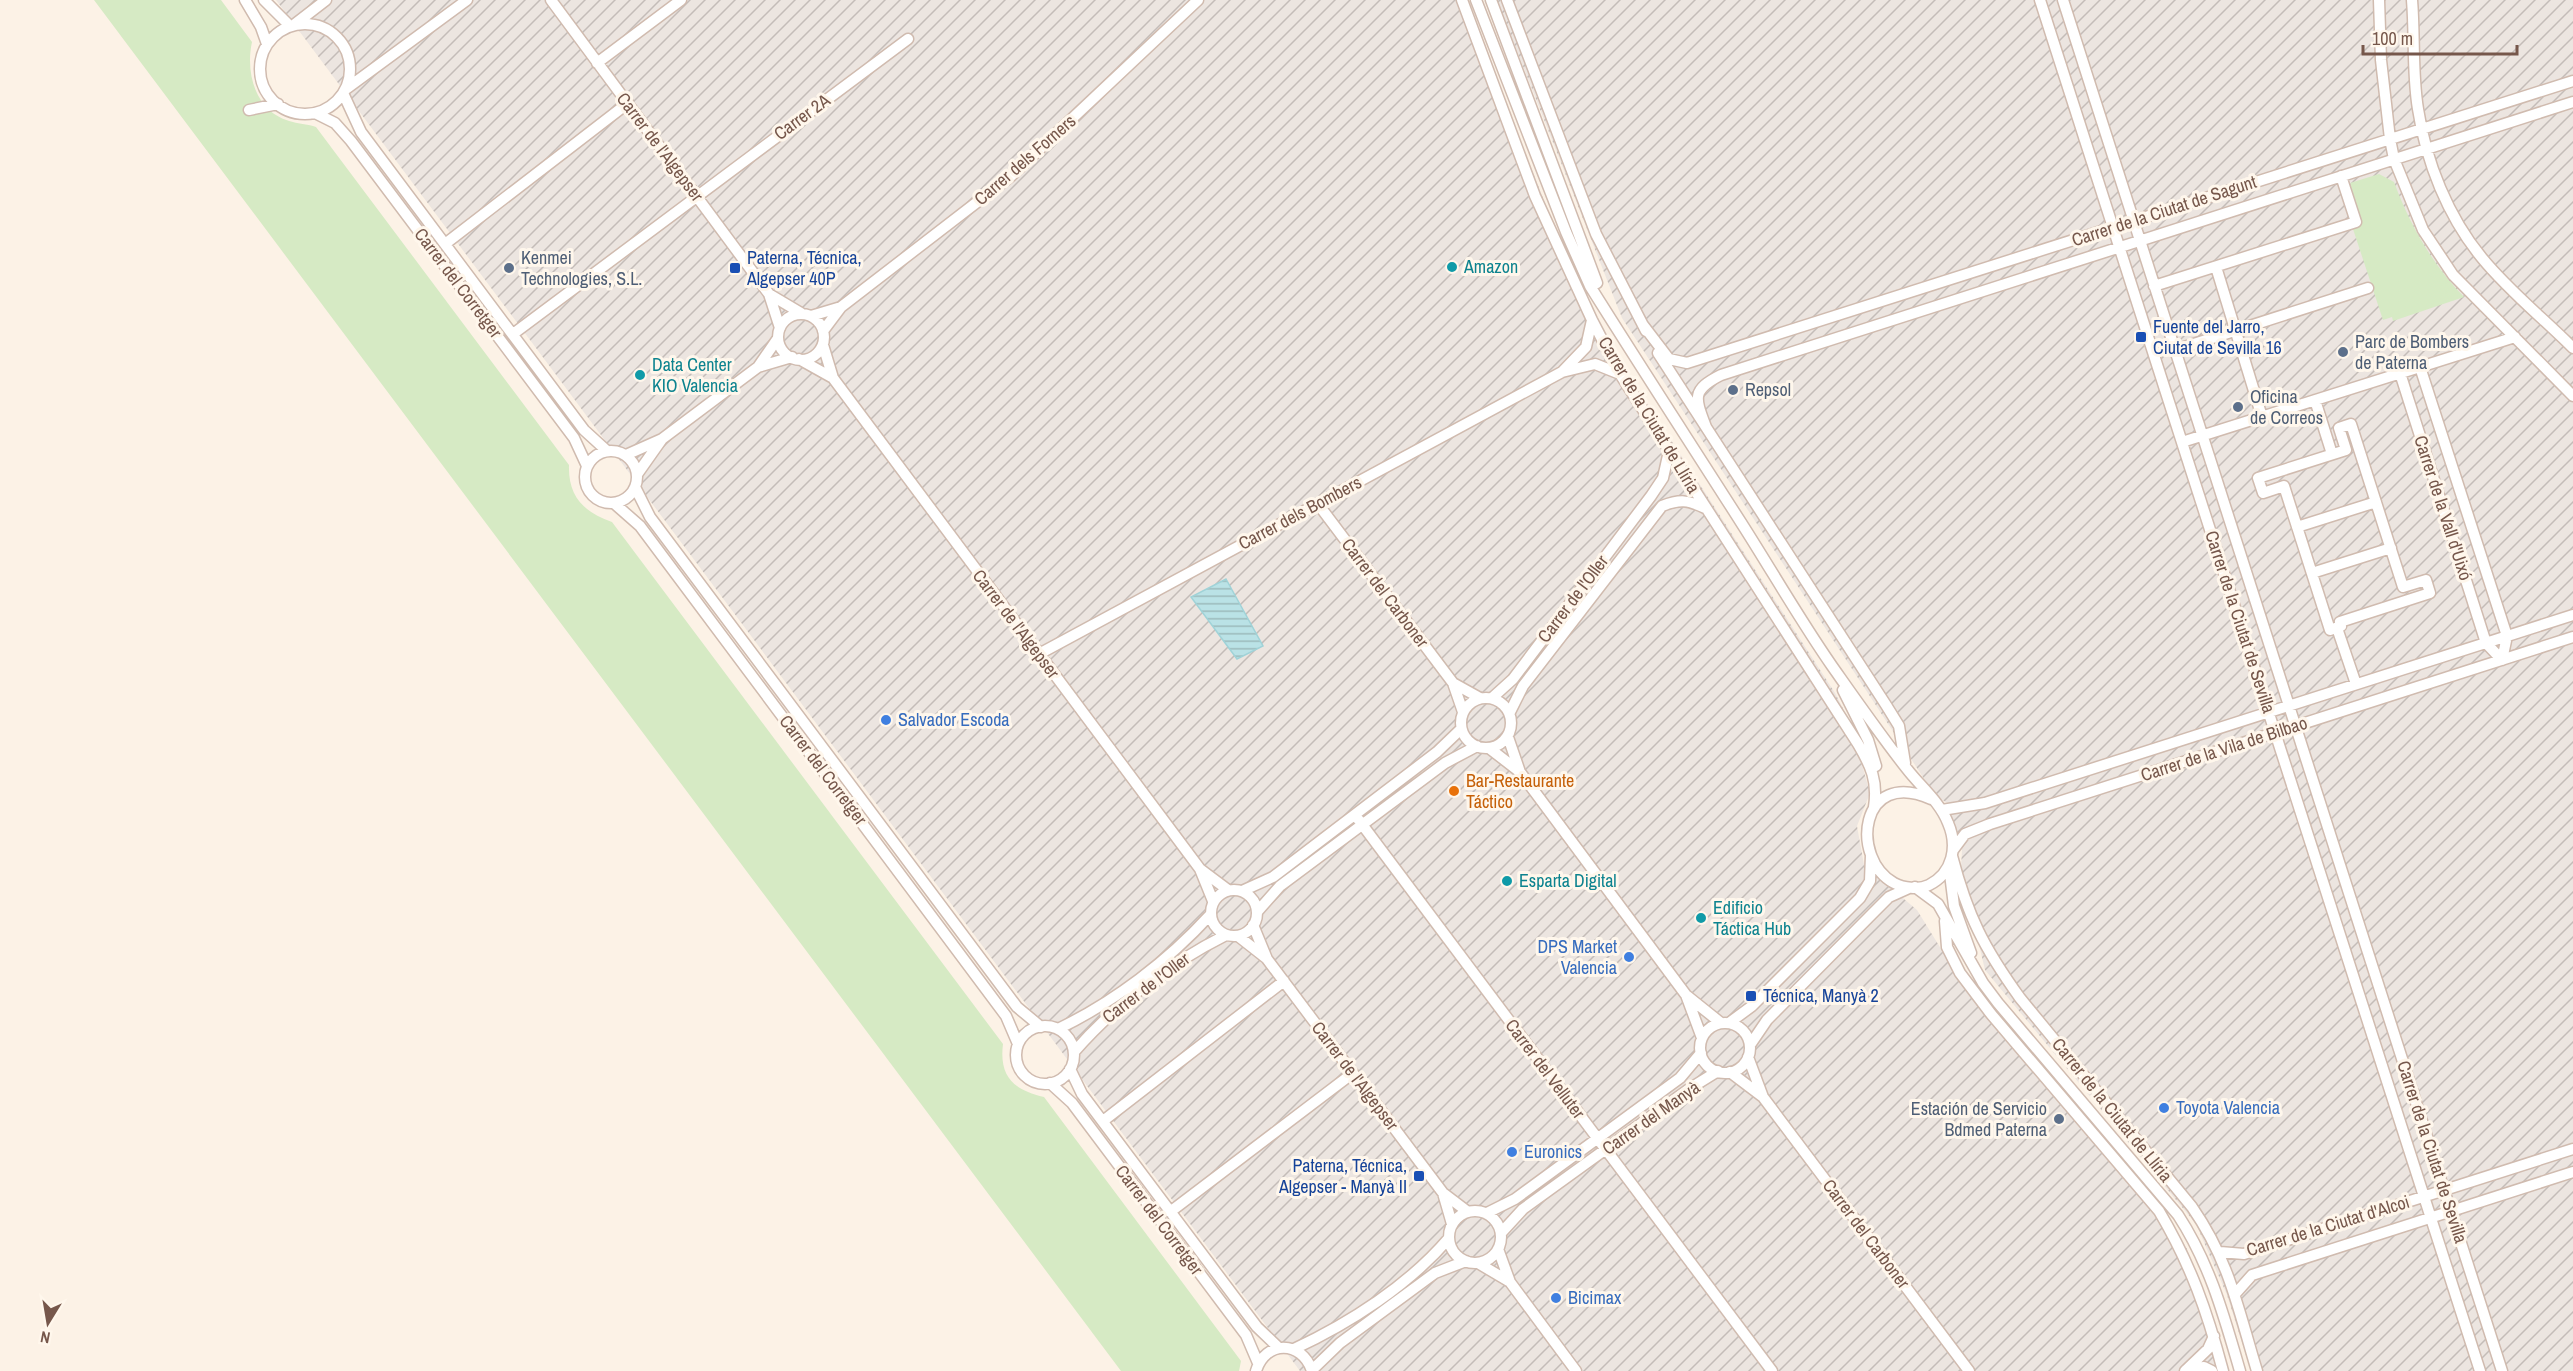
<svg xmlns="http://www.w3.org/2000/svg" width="2573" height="1371" font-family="'Archivo Narrow',sans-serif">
<defs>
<pattern id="industrial-furrows" width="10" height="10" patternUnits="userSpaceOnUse" patternTransform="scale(1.5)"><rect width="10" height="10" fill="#ece5e0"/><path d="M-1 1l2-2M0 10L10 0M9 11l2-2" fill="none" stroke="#c4bcb8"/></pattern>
<pattern id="water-rules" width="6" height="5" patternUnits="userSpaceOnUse" patternTransform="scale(1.5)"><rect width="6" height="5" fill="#bae2e6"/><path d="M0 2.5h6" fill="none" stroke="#9cbabc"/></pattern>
</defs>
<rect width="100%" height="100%" fill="#fcf2e6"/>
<path fill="url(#industrial-furrows)" d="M276,0h1188l95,238 51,108 225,347 15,29 20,71 -13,33 7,39 53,45 34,55 213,245 23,39 17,43 22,79h-926z
M1497,0h1076v1371h-322l-24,-76 -31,-71 -211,-254 -24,-101 1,-20 -15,-46 -13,-9 -312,-476z"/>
<path fill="#d6eac4" d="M94,0h127l31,42c-7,32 4,72 41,80 7,2 15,2 23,5l253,338c-1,31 14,47 43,57l391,522c-4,32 10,46 41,53l197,264 -2,10h-118z
M2379,174l15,8c16,43 38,82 70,115l-71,24 -1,-4 -9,3 -30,-91 5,-2 2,-9 -10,-35z"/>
<path fill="url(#water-rules)" stroke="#a0d3d8" stroke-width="1.5" d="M1226,579l37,67 -26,13 -46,-62z"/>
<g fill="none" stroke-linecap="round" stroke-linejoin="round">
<defs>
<path id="minor" d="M245,0l16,27 6,17
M264,0l26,26
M551,0l218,294 11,34
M1462,0l73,196 57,124 28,54 238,370c13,22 20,37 16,63
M1476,0l90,232 24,54c50,80 101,158 152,238 30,47 58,96 90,142 24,34 49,70 75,103 13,17 33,33 41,54 10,23 5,50 -19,62 -10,5 -26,3 -35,-2 -44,-24 -35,-116 37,-84
M1491,0l106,283
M1507,0l89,234 50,97
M2040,0l440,1371
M2063,0l439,1371
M2379,0l2,60 9,79 4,20 29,71 30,45 120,121
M2412,0c3,36 0,73 6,109 8,53 30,108 64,149 27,33 61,60 91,90
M260 69a45 45 0 1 1 90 0a45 45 0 1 1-90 0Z
M295,24l31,-24
M597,63l84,-63
M346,89l121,-89
M343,93l18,39 223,298 23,21
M249,110l29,-6
M315,113l20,10 16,18 223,297 13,28
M445,244l183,-141
M2216,267l46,150
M2154,286l202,-64 -15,-46
M769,294l32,19
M778 337a23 23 0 1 1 46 0a23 23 0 1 1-46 0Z
M811,316l30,-9
M1643,325l26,34 18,4 886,-282
M823,331l18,-24 170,-131 187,-176
M513,334l395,-295
M823,345l10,33 367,491 13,32
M2175,350l193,-62
M1658,353l228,352 13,21 6,37
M799,359l34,19
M758,367l34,-10
M2420,367l87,269
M1562,372l24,-25 6,-27
M2400,373l86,270 16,17
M2315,400l17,54
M2351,424l52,163 23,-7 4,13 -90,29 1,4 -11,4 -46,-144 -21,7 -5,-15 88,-28 -7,-22z
M1706,427c-11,-29 -15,-37 15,-52l852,-273
M2182,442l333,-105
M585 477a26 26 0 1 1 52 0a26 26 0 1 1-52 0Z
M626,455l36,-16 96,-72 20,-29
M638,473l24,-34
M636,489l14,28 367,490 24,20
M615,504l25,22 366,490 12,28
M1318,504l135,179 10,29
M2297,527l79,-25
M2312,573l79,-25
M2337,628l19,56
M1039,654l523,-282 33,-8 25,10
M2502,660l5,-24
M1453,683l27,15
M1843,690l25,50 8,26
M1461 723a25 25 0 1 1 50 0a25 25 0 1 1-50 0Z
M1492,698l21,-19 138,-183 12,-18 6,-27
M1510,712l13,-26 139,-180c18,-7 26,-6 43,2
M1508,737l12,35
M1489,748l31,24 166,223 35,28
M1942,810l43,-7 588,-188
M1355,815l417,556
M1953,850l12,-16 25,-10 583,-187
M1952,856c16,61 32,92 68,142l172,209c38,55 46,102 65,164
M1949,866l5,40 17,47
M1200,869l28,21
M1915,887l23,17 45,79 15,20 180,212c32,49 46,101 62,156
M1211 913a23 23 0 1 1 46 0a23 23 0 1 1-46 0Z
M1242,891l31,-14 164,-125 24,-23
M1257,912l23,-26 165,-123 32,-17
M1945,921l2,26 13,26 31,41 168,197c32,54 48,100 64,160
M1253,925l14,34 176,234 25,19
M1238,936l28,22
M1686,995l16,43
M1729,1023l23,-17 108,-108 10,-17 1,-26
M1700 1048a25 25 0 1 1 50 0a25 25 0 1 1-50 0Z
M1016 1055a29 29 0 1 1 58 0a29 29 0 1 1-58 0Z
M1058,1029c56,-27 110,-68 152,-114
M1750,1045l17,-25 108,-109 14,-14 20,-9
M1074,1052c41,-47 96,-89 152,-117
M1748,1057l15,40 206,274
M1070,1069l12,25 175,233 21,20
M1730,1072l33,25
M1050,1083l22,20 174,232 12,28
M1103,1121l181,-140
M1443,1193l9,31
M1449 1237a26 26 0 1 1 52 0a26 26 0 1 1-52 0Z
M1170,1212l183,-139
M1487,1213l28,-14 165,-121 21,-25
M1501,1233l22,-24 166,-120 29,-18
M1498,1249l12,33 66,89
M2220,1252l24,2 329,-105
M1478,1263l32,19
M2236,1293l16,-18 321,-103
M1294,1349c56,-26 115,-64 155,-111
M1312,1370l28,-27 95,-70 31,-12
M2186,1370l18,-3 8,4
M1256,1371c9,-31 46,-31 56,0
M2185,1371l23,-22 6,-13"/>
</defs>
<use href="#minor" stroke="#d0bbaf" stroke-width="13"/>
<use href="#minor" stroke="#fff" stroke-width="10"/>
</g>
<g fill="#0f9aa8" stroke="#fff7ec" stroke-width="2">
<circle cx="1452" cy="267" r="6"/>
<circle cx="640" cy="375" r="6"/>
<circle cx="1507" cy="881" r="6"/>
<circle cx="1701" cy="918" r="6"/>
</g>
<g fill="#5c6f8a" stroke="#fff7ec" stroke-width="2">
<circle cx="509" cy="268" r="6"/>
<circle cx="2343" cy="352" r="6"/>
<circle cx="1733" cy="390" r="6"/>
<circle cx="2238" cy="407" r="6"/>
<circle cx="2059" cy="1119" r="6"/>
</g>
<g fill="#1a4fb4" stroke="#fff7ec" stroke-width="2">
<rect x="729" y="262" width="12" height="12" rx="3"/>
<rect x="2135" y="331" width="12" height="12" rx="3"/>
<rect x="1745" y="990" width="12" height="12" rx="3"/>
<rect x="1413" y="1170" width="12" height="12" rx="3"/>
</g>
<g fill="#3f7fe0" stroke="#fff7ec" stroke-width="2">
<circle cx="886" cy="720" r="6"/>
<circle cx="1629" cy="957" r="6"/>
<circle cx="2164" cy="1108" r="6"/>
<circle cx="1512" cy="1152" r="6"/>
<circle cx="1556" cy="1298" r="6"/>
</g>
<circle fill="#e8710a" stroke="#fff7ec" stroke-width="2" cx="1454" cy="791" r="6"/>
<g text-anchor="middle" stroke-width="6" stroke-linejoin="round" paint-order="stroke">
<g font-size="18" fill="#76574b" stroke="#fff7ec">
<text transform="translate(802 117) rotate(-36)" y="6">Carrer 2A</text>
<text transform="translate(660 147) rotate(53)" y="6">Carrer de l'Algepser</text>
<text transform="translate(1025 160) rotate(-41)" y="6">Carrer dels Forners</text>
<text transform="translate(2164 211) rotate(-18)" y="6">Carrer de la Ciutat de Sagunt</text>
<text transform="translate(458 283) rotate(53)" y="6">Carrer del Corretger</text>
<text transform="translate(1649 415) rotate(59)" y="6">Carrer de la Ciutat de Llíria</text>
<text transform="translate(2443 508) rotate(72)" y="6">Carrer de la Vall d'Uixó</text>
<text transform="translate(1300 513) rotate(-28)" y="6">Carrer dels Bombers</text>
<text transform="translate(1385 593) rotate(53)" y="6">Carrer del Carboner</text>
<text transform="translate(1573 599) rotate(-53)" y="6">Carrer de l'Oller</text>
<text transform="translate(2240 622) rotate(72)" y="6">Carrer de la Ciutat de Sevilla</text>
<text transform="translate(1016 624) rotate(53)" y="6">Carrer de l'Algepser</text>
<text transform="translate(2224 749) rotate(-18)" y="6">Carrer de la Vila de Bilbao</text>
<text transform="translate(823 770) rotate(53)" y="6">Carrer del Corretger</text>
<text transform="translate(1146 988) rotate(-37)" y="6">Carrer de l'Oller</text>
<text transform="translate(1545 1069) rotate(53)" y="6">Carrer del Velluter</text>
<text transform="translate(1355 1076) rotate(53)" y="6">Carrer de l'Algepser</text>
<text transform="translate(2112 1110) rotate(51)" y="6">Carrer de la Ciutat de Llíria</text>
<text transform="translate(1651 1118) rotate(-35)" y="6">Carrer del Manyà</text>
<text transform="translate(2432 1152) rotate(72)" y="6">Carrer de la Ciutat de Sevilla</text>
<text transform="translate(1159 1220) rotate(53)" y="6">Carrer del Corretger</text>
<text transform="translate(2328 1226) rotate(-17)" y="6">Carrer de la Ciutat d'Alcoi</text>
<text transform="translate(1866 1234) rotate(53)" y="6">Carrer del Carboner</text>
</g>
<g font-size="18" fill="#4e5e75" stroke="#fff7ec" text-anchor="start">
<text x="521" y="264">Kenmei<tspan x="521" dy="21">Technologies, S.L.</tspan></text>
<text x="2355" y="348">Parc de Bombers<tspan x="2355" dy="21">de Paterna</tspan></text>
<text x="1745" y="396">Repsol</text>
<text x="2250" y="403">Oficina<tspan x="2250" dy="21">de Correos</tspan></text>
<text x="2047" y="1115" text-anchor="end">Estación de Servicio<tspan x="2047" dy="21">Bdmed Paterna</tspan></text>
</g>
<g font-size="18" fill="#164399" stroke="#fff7ec" text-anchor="start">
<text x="747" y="264">Paterna, Técnica,<tspan x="747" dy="21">Algepser 40P</tspan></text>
<text x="2153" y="333">Fuente del Jarro,<tspan x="2153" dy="21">Ciutat de Sevilla 16</tspan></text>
<text x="1763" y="1002">Técnica, Manyà 2</text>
<text x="1407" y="1172" text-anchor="end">Paterna, Técnica,<tspan x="1407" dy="21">Algepser - Manyà II</tspan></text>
</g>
<g font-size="18" fill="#0d838f" stroke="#fff7ec" text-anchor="start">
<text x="1464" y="273">Amazon</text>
<text x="652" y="371">Data Center<tspan x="652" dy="21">KIO Valencia</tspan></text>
<text x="1519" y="887">Esparta Digital</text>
<text x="1713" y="914">Edificio<tspan x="1713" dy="21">Táctica Hub</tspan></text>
</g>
<g font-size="18" fill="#366cbe" stroke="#fff7ec" text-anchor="start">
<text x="898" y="726">Salvador Escoda</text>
<text x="1617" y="953" text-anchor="end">DPS Market<tspan x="1617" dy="21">Valencia</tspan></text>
<text x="2176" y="1114">Toyota Valencia</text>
<text x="1524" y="1158">Euronics</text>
<text x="1568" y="1304">Bicimax</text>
</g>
<g font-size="18" fill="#c56008" stroke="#fff7ec" text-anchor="start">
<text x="1466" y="787">Bar-Restaurante<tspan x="1466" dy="21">Táctico</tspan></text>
</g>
</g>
<g transform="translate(48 1323) rotate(191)" stroke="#fff7ec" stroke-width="4.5" paint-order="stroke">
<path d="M0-4.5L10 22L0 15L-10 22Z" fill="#76574b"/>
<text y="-9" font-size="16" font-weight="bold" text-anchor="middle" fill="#76574b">N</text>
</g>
<path d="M2363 45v9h154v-9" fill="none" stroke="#76574b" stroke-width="3"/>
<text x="2372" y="45" font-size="18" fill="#76574b" stroke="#fff7ec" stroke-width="4.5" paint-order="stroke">100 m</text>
</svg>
